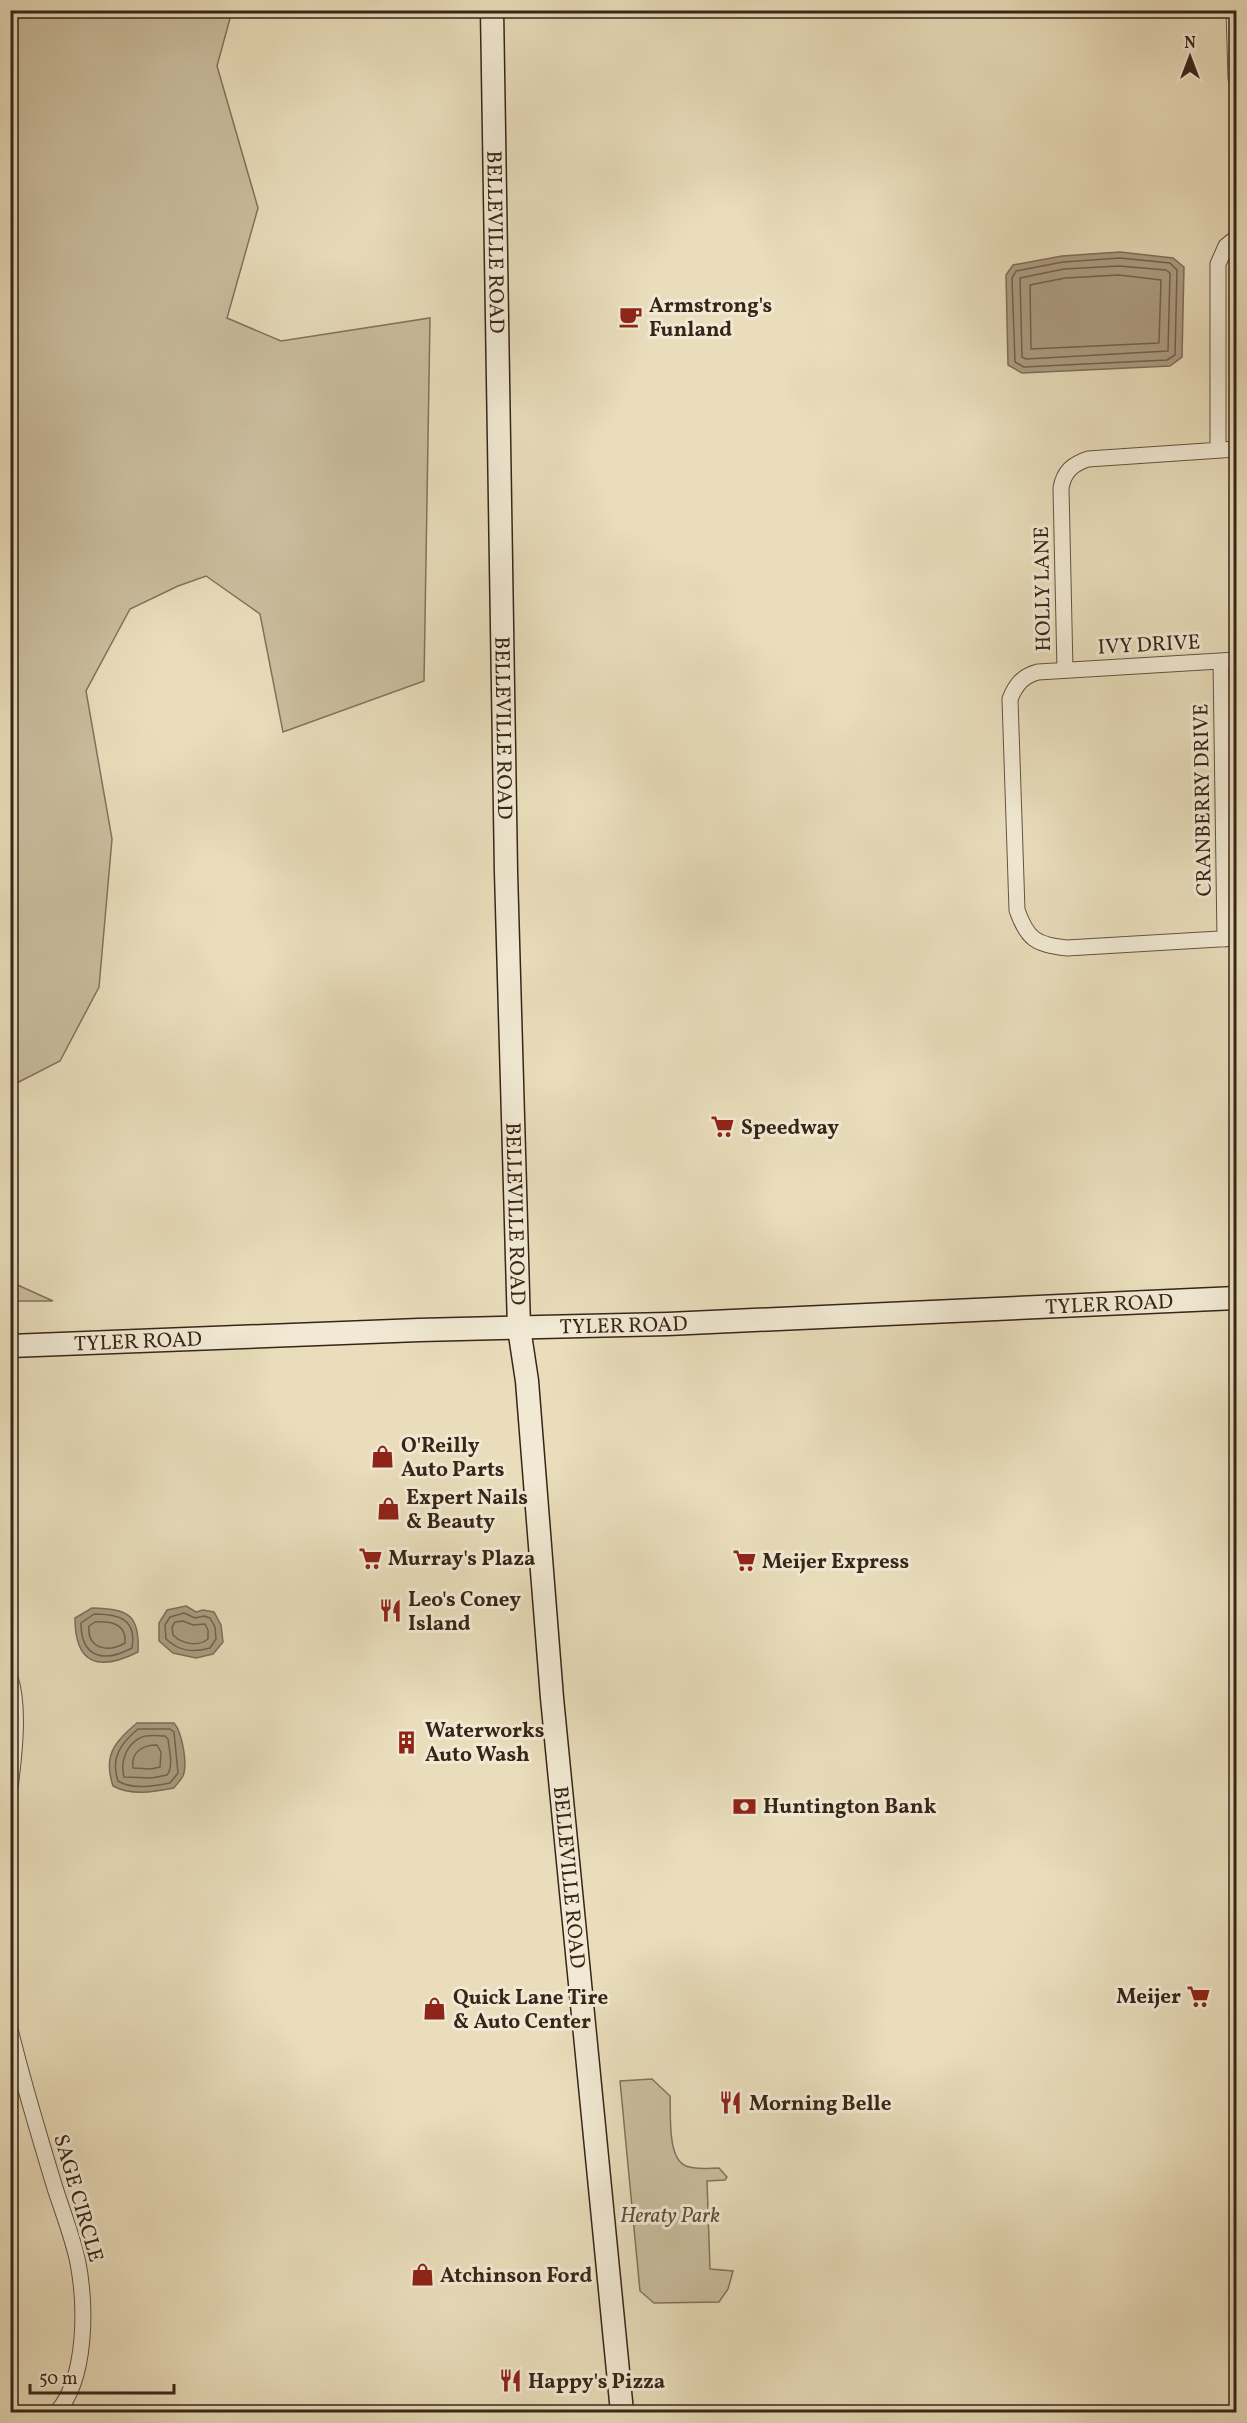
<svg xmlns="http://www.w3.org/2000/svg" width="1247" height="2423" font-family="Vollkorn,serif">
<rect width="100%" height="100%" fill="#e9ddbb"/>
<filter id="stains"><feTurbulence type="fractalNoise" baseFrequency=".00333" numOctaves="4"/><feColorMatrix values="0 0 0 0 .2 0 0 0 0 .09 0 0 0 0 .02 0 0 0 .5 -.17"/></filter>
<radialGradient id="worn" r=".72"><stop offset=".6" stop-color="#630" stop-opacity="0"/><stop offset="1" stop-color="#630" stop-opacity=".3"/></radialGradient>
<path fill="#cbbe9f" stroke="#82725c" stroke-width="1.5" d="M11,10l221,1 -15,55 41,142 -31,110 54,23 149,-23 -6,363 -141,51 -23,-118 -54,-38 -28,10 -48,23 -44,82 26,148 -13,148 -39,74 -49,25z
M11,1282l42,19h-42z
M652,2079l18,17c1,18 -3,63 16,70 9,4 23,2 33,2l8,9 -2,3 -18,1 3,88 23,2 -5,18 -9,13 -65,1 -14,-12 -20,-210z"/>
<path fill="#ad9e84" stroke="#7e6e59" stroke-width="1.5" d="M1120,252l53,6 11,9 -2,90 -12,9 -148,7 -14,-8 -2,-90 7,-10 49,-9z
M186,1606l10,6 7,-2 11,2 7,13 2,17 -10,12 -17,4 -23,-5 -14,-12v-18l8,-13z
M92,1608c36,1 48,6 46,44 -38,19 -63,14 -63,-34z
M137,1723h37c8,9 14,41 9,53 -2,4 -7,9 -9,12 -21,4 -42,8 -61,-2 -10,-30 1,-44 24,-63z"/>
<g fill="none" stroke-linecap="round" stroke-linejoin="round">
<path stroke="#72624e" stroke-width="1.5" d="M1120,258l50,5 7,7 -2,85 -8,5 -143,7 -9,-5 -3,-84 4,-7 47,-9z
M1119,266l47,4 4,3 -2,78 -142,8 -4,-2 -2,-79 44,-9z
M1119,275l42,5 -2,63 -128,6 -1,-64 35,-7z
M184,1613l11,5 9,-2 6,2 5,9 1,12 -6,9c-18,5 -31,3 -44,-9l-1,-14 5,-8z
M94,1614c25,0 43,5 38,34 -28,15 -51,10 -51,-25z
M183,1621l10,4 12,-1 3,6v9c-10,8 -26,5 -35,-4l-1,-8 3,-5z
M95,1622c16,-1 32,2 30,21 -17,10 -38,6 -36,-17z
M138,1729h32l4,3 4,41 -8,10c-16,3 -38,7 -52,-2 -8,-23 3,-38 20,-52z
M165,1736l3,3c1,11 6,27 -1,36l-15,3 -28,-1c-4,-15 2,-32 16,-39 6,-4 18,-2 25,-2z
M157,1745l4,7 -1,15 -9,2 -18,-1c-2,-16 9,-23 24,-23z"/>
<defs>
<path id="street" d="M1234,10l2,68
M1218,450v-186l8,-18 10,-8
M1236,660l-198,12c-15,4 -22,12 -28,27l7,211c10,29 19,35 50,38l169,-10
M1221,661l4,278
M1065,670l-4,-182c3,-17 12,-24 27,-29l148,-10
M10,1678c10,29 4,79 0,110
M10,2029c13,54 29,106 45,159 8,25 18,50 23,75 8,43 9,115 -21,149"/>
<g id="secondary">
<path id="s1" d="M492,10l14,862 13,456 8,53 25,317 70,714"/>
<path id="s2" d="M10,1346l409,-16 249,-6 568,-26"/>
</g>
</defs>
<use href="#street" stroke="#645341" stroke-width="17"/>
<use href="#secondary" stroke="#382518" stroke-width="25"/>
<use href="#street" stroke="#f1e9d3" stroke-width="15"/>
<use href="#secondary" stroke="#f1e9d3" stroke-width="22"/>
</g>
<defs>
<symbol id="cafe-bare" viewBox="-9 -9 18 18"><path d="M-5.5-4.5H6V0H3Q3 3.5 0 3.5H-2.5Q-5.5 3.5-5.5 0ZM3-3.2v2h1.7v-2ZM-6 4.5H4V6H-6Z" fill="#8f2418" stroke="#f1e9d3" stroke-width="2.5" paint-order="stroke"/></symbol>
<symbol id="supermarket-bare" viewBox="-9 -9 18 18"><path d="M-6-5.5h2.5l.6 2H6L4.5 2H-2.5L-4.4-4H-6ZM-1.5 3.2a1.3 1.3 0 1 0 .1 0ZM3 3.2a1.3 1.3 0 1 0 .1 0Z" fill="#8f2418" stroke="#f1e9d3" stroke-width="2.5" paint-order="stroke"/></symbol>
<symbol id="shop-bare" viewBox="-9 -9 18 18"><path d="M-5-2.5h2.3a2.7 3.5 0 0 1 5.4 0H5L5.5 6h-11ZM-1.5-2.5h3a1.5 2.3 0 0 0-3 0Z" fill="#8f2418" stroke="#f1e9d3" stroke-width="2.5" paint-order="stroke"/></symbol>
<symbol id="restaurant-bare" viewBox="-9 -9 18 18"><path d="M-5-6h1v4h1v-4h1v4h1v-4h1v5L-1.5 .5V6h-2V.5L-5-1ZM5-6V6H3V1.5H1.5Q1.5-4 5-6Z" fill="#8f2418" stroke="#f1e9d3" stroke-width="2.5" paint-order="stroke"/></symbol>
<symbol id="building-bare" viewBox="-9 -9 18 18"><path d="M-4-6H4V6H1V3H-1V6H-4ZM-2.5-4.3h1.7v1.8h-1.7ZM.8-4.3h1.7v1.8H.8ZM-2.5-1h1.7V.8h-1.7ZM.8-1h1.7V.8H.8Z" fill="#8f2418" stroke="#f1e9d3" stroke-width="2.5" paint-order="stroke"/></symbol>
<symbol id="bank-bare" viewBox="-9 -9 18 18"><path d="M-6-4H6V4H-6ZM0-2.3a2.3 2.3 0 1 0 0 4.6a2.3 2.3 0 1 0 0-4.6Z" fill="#8f2418" stroke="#f1e9d3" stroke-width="2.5" paint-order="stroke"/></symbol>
</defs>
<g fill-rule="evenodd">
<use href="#cafe-bare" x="614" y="300" width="33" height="33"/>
<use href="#supermarket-bare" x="706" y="1110" width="33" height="33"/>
<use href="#shop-bare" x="366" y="1440" width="33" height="33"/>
<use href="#shop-bare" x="372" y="1492" width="33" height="33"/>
<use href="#supermarket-bare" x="354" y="1542" width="33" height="33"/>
<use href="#supermarket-bare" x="728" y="1544" width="33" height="33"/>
<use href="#restaurant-bare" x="374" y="1594" width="33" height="33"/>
<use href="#building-bare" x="390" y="1726" width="33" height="33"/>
<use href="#bank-bare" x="728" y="1790" width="33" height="33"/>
<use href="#supermarket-bare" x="1182" y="1980" width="33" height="33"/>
<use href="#shop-bare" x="418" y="1992" width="33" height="33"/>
<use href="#restaurant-bare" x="714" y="2086" width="33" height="33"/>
<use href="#shop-bare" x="406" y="2258" width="33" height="33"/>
<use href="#restaurant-bare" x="494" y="2364" width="33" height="33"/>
</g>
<g text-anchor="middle" stroke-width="6" stroke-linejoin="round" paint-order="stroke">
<g font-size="21" fill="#382518" stroke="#f1e9d3">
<text dy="7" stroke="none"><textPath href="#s1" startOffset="232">BELLEVILLE ROAD</textPath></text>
<text transform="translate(1042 589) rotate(-91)" y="7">HOLLY LANE</text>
<text transform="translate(1149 644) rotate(-3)" y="7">IVY DRIVE</text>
<text dy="7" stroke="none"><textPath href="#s1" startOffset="718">BELLEVILLE ROAD</textPath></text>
<text transform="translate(1202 800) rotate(-91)" y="7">CRANBERRY DRIVE</text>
<text dy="7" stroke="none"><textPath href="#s1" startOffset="1204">BELLEVILLE ROAD</textPath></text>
<text dy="7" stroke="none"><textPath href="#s2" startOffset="1100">TYLER ROAD</textPath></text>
<text dy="7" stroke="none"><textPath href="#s2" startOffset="614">TYLER ROAD</textPath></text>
<text dy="7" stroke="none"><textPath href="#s2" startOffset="128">TYLER ROAD</textPath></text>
<text dy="7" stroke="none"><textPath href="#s1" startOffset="1870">BELLEVILLE ROAD</textPath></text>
<text transform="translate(79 2198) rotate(74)" y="7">SAGE CIRCLE</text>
</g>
<g font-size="21" font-weight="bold" fill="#382518" stroke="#f1e9d3" text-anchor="start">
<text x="649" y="312">Armstrong's<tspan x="649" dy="24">Funland</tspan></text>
<text x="741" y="1134">Speedway</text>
<text x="401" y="1452">O'Reilly<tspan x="401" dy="24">Auto Parts</tspan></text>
<text x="406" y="1504">Expert Nails<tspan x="406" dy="24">&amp; Beauty</tspan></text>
<text x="388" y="1565">Murray's Plaza</text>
<text x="762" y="1568">Meijer Express</text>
<text x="408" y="1606">Leo's Coney<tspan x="408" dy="24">Island</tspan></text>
<text x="425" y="1737">Waterworks<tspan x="425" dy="24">Auto Wash</tspan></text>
<text x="763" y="1813">Huntington Bank</text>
<text x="1181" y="2003" text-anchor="end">Meijer</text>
<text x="453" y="2004">Quick Lane Tire<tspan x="453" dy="24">&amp; Auto Center</tspan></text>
<text x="749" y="2110">Morning Belle</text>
<text x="440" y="2282">Atchinson Ford</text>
<text x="528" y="2388">Happy's Pizza</text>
</g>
<g font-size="21" font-style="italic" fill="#5d4b3a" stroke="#f1e9d3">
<text x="670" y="2222">Heraty Park</text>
</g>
</g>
<rect width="1247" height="2423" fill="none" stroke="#e9ddbb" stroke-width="36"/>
<rect x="12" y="12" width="1223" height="2399" fill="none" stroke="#382518" stroke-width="3"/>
<rect x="18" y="18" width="1211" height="2387" fill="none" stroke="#382518" stroke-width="1.5"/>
<g transform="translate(1190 57)" stroke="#f1e9d3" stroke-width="4.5" paint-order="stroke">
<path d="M0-4.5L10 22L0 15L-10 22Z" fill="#382518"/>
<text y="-9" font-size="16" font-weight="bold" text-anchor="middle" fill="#382518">N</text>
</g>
<path d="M30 2384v9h144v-9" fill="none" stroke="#382518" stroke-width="3"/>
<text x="39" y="2384" font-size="18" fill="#382518" stroke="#f1e9d3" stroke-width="4.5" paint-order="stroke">50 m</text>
<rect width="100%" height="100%" filter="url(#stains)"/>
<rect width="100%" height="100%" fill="url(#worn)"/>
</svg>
